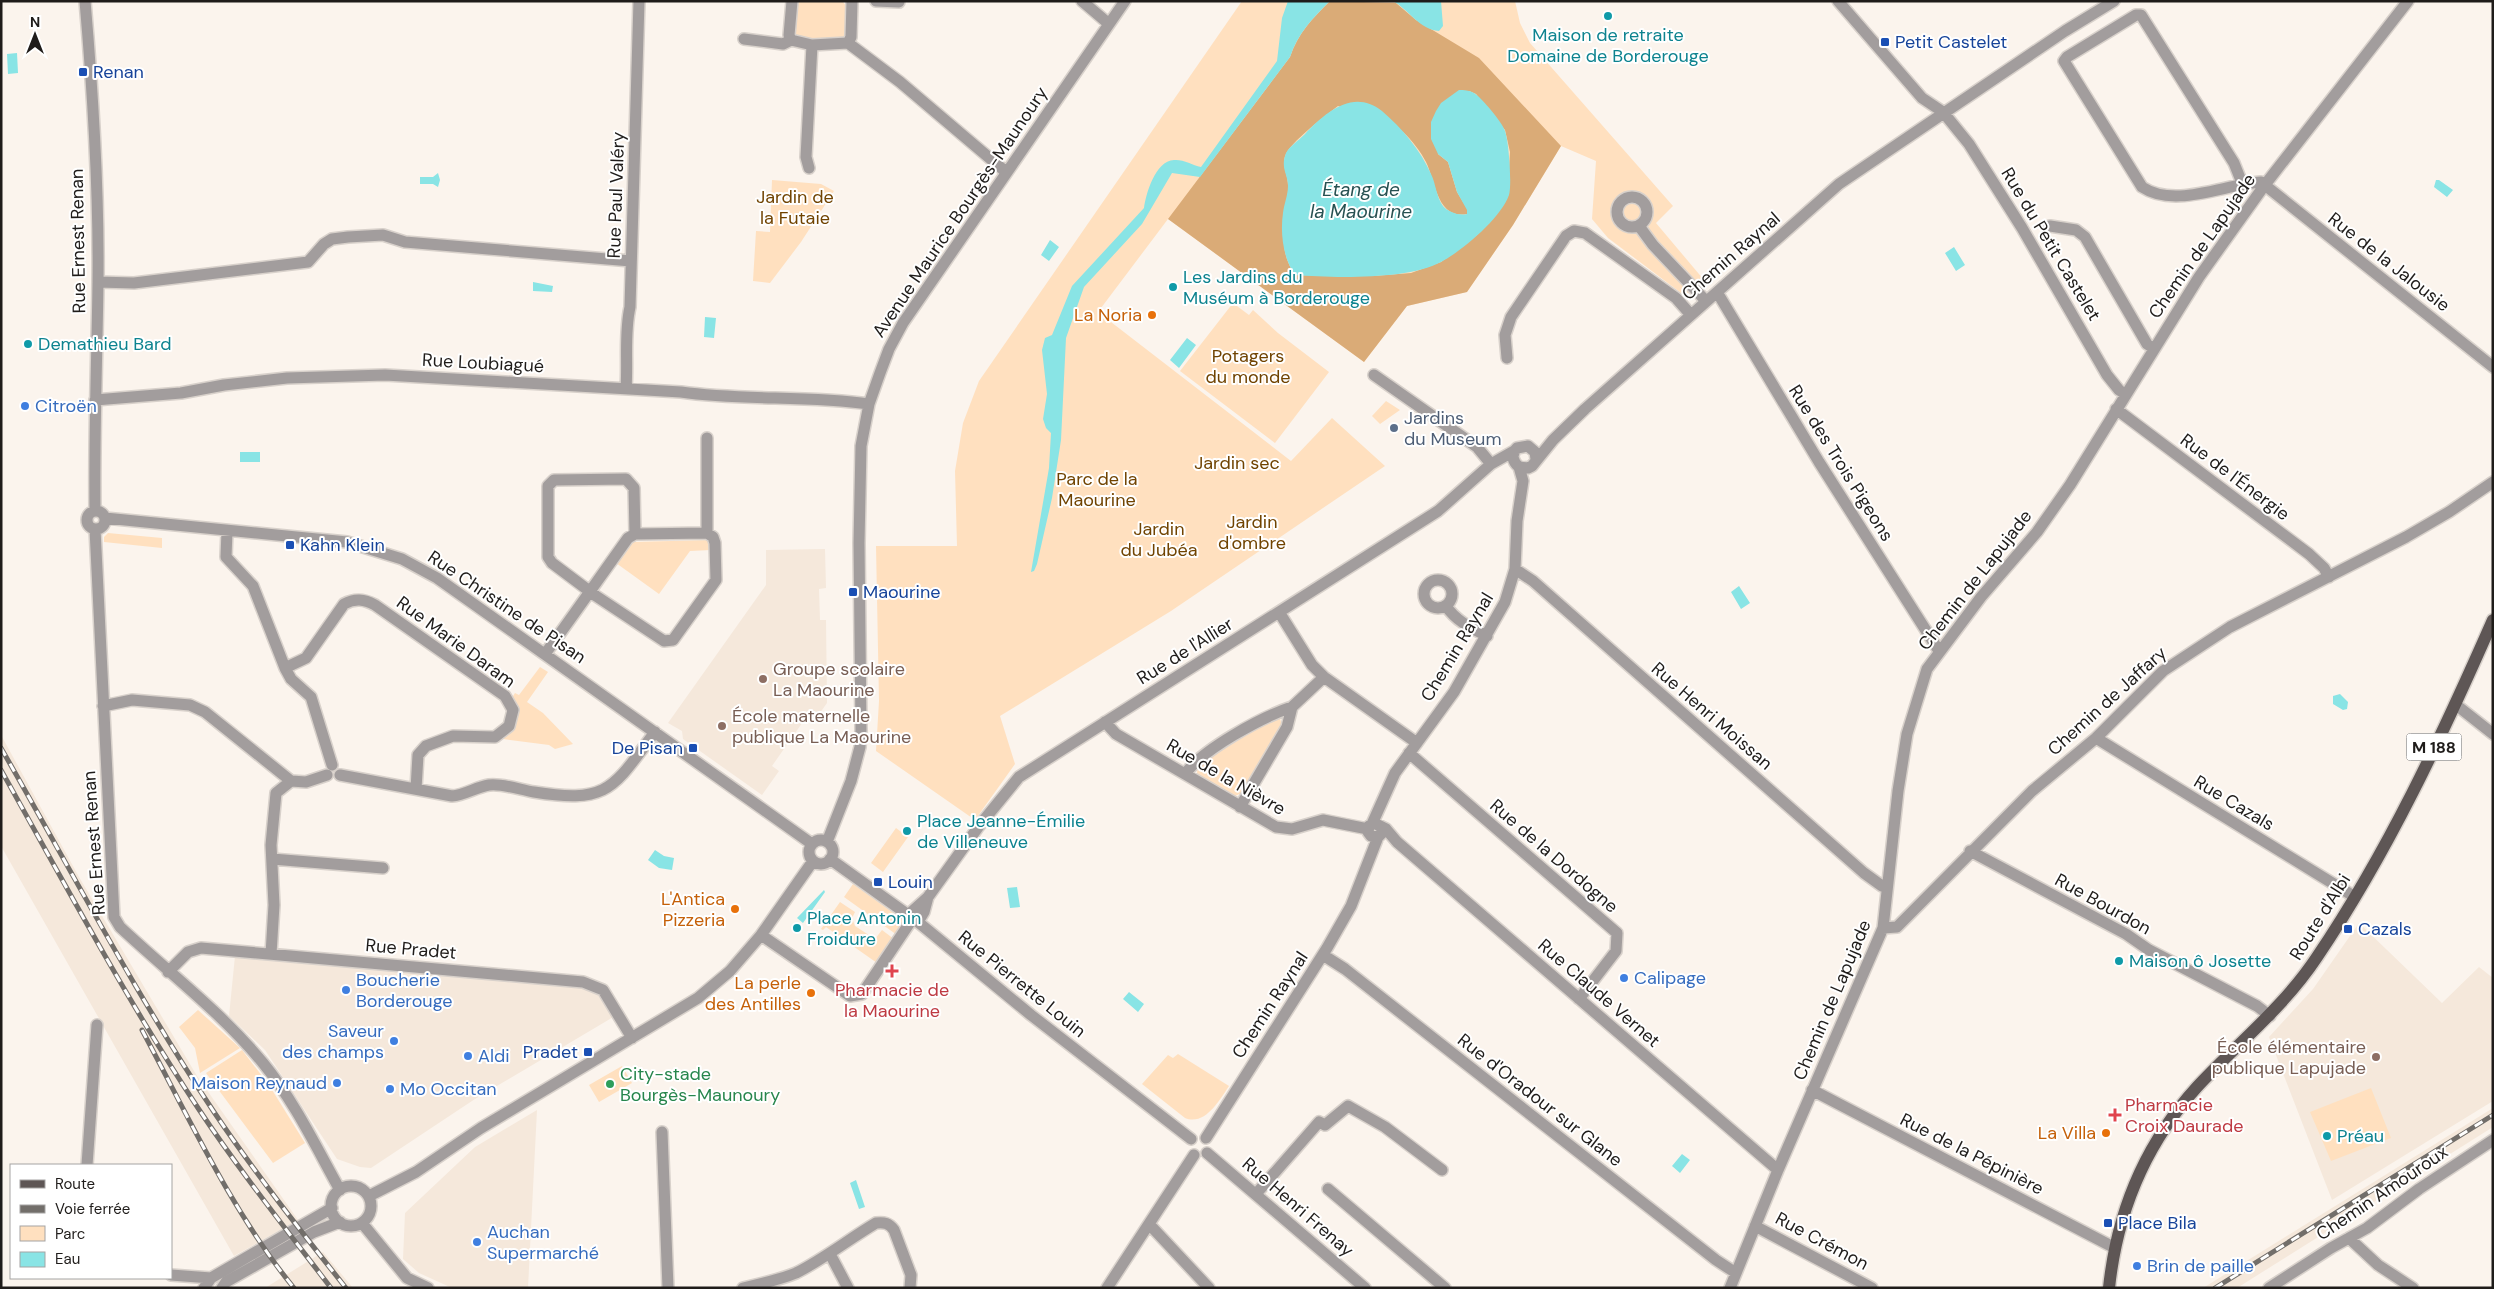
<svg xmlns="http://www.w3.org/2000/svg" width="2494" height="1289" font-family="'DM Sans',sans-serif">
<rect width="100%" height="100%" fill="#fbf4ed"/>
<path fill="#f5e8db" d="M825,549l1,39 -7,1 1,31h6l1,83 -12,17 -8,-4 -35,50 7,5 -17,24 -79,-56 -1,-8 -14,-8 98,-138v-35z
M1,735l78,142 118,199 101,144 -64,36 -233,-410z
M2359,923l83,80 37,-36 14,11v123l-161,99 -63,-163 44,-48z
M235,956l345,30 19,6 16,24 -140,83 -104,69 -11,-1 -23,-8 -72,-109 -36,-34z
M2493,1108v19l-256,161h-34z
M537,1110l-9,178h-76l-33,-15 -16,-14 2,-46 70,-66z
M323,1252l30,36h-88z"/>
<path fill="#ffe0bf" d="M797,1l46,1 5,6c0,8 2,21 -2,28 -8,13 -38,3 -50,1l-2,-4z
M1242,1h273l5,22 10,20 143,163 -17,17 48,57 -19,16 -77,-58 -16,-19 4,-58 -35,-15 -48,79 -46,67 -60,14 -43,56 -196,-143 -70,93 193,149 41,-43 53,48 -214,145 -171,105 15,48 -40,56 -99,-69 3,-50 -3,-155h81l-2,-75 8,-48 16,-42z
M772,180l49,4 13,7 -33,51 -31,41 -17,-2 3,-50 14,1z
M1233,303l16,12 4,-5 25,23 51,39 -54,71 -95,-72z
M1386,401l14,9 -20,14 -8,-8z
M108,533l54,5v10l-58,-6v-5z
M710,540l1,10 -21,1 -31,43 -43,-31 16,-21z
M540,667l8,5 -21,30 16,11 30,31 -18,5 -6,-4 -46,-6 8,-40 4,-6 4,2z
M1276,717l4,1 2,8 -38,66 -9,4 -35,-18 -3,-5 1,-8z
M896,828l12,9 -25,35 -12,-9z
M853,884l53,38 -9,13 -53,-38z
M840,902l15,10 -3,6 3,8 20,13 7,-9 12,9 -17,24 -51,-36 -3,3 -2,-1z
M198,1010l42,38 -40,25 -5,-25 -16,-21z
M242,1050l27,35 36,58 -32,20 -67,-90z
M1178,1054l51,32c-10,15 -24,40 -44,32l-43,-34 26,-29 5,3z
M622,1066l10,17 -33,19 -10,-17z
M2371,1088l20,50 -60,23 -21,-49z"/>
<path fill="#daab77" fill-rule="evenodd" d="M1330,1l66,2 20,17 63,38 82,88 -48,79 -46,67 -60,14 -43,56 -196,-143 122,-162c8,-24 22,-38 40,-56zM1469,91l7,3 29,36 5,22 -1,17 -32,66 -36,27 -30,11 -38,3 -78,-1c-21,-31 -6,-57 -7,-90 0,-12 -8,-21 -1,-33 9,-14 38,-36 51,-46 14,5 56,17 65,26 8,7 18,20 23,30 9,18 11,58 41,52l1,-4 -11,-18 -9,-30 -10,-8z"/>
<path fill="#89e4e5" d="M1288,1h42c-18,18 -32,32 -40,56l-90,120 -28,-4 -30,51 -58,63 -18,51 -5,102 -9,58 -15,66 -3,7 -3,1 18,-104 2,-35 -5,-5 -3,-9 4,-25 -5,-44 3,-12 7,-3 20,-49 72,-78c2,-14 11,-47 30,-48 9,-1 18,5 27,7l76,-106 5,-43z
M1393,1h48l2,25 -4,5c-19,-1 -31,-22 -46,-30z
M17,53l1,20 -10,1 -1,-20z
M1459,90c5,0 10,0 15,3 7,4 29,30 31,38 4,11 7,54 4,64 -8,23 -47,56 -68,67 -33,18 -108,16 -146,13 -12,-17 -15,-42 -12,-62 1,-9 5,-18 5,-27 0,-12 -8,-18 -2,-33 3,-6 13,-13 19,-19 20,-21 48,-46 77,-23 20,17 39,40 49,63 5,10 5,22 12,32 5,6 16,10 24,8v-4l-10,-18 -9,-30 -10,-8 -7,-15v-17l5,-11 5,-8z
M438,173l2,7 -2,7 -5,-3h-13v-7h13z
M2436,180h3l14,10 -6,7 -13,-10z
M1050,240l9,7 -10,14 -8,-6z
M1954,247l11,18 -9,6 -11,-18z
M533,282l20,4 -1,6 -19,-1z
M705,317l11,1 -2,20 -10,-1z
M1187,338l9,7 -17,23 -9,-8z
M240,452h20v10h-20z
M1739,586l11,17 -9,6 -10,-17z
M2340,694l8,8 -1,7 -4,1 -10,-6v-8z
M655,850l9,6 10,2 -2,12 -13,-2 -11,-8z
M1017,887l3,20 -10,1 -3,-20z
M824,890l1,2 -22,31 -6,-5z
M1129,992l15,12 -6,8 -15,-13z
M1682,1154l8,6 -10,13 -8,-7z
M856,1180l9,27 -6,2 -9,-26z"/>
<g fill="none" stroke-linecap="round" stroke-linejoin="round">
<defs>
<path id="minor" d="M85,1c8,93 14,188 13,281 -1,76 -4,152 -3,228
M792,1l-3,34 2,5 21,5 36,-2
M876,1l23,1
M1082,1l27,23
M1838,1l84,97 21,14 26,32 53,84 85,147 12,15 6,4
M744,39l39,5 8,-4
M848,43l52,39 106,90
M848,43l3,-6 1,-36
M809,168l-3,-11 6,-112
M2242,183l-8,-20 -93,-148h-5l-69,42 -3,4 78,126c33,22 83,-3 119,-5l232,185
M1617 212a15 15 0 1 1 30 0a15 15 0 1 1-30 0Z
M1639,226l14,19 53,56
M2050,226l26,4 9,7 62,107 6,4
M98,282l36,1 174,-21 16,-18 8,-5 16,-2 35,-2 22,7 226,19
M1717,292l102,170 120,189
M1507,358l-2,-23 6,-18 55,-81 8,-5 11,2 91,65 15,17
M1374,375l103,72 14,17
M626,389c2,-28 -2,-55 4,-82l9,-306
M95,400l86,-7 43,-8 63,-7 98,-3 296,17c62,9 126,3 188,12
M2116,409l193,145 15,14 5,9
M707,438v95
M1536,459l-1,-7 -7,-6 -11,2c-6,6 -5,13 2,19l9,1 4,-2 21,-26 32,-31 254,-225 226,-153 49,-30
M87 520a9 9 0 1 1 18 0a9 9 0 1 1-18 0Z
M105,518l242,24 55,17 35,19 375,266
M95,529l19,388 6,10c48,45 102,86 143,136 32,39 53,84 77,127
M227,531l-1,26 27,29 32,82 6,11 20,18 21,68
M1515,569l18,12 331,292 18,13 5,1
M1424 594a14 14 0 1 1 28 0a14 14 0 1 1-28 0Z
M1446,606c10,15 25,22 41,30
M1279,612l33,53 12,12 93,66
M545,654c28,-38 55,-77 83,-116l7,-4 72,-1 6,4 2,6 1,37 -43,60 -9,1 -68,-45 -44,-33 -4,-6v-71l6,-6 72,-1 8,9 1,46
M285,668l21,-10 38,-54c11,-6 20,-5 31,1l130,91 8,14 -4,16 -14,11 -42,-1 -27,10 -8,9 -2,34
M2455,704l38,30
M103,706l29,-6 58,5 15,7 86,69 15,1 21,-7
M1105,722l11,12 160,93 16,2 31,-9 45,9
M2096,738l259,159
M1409,753l208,180 -1,18 -37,48
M1185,774c18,-25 77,-57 107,-67
M340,775l112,21c13,-1 24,-9 37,-11 13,-2 32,5 45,7 75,12 79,-4 121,-60
M1240,807l47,-80 5,-20 32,-30
M1372,824l23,-51 59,-81 51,-90 10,-33 2,-48 6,-40 -4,-14
M1382,827v6l-4,4 -7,-1 -3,-4 1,-6 5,-3 12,6 11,13 381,328
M809 852a12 12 0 1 1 24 0a12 12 0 1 1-24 0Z
M827,842l24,-61 9,-34 1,-17 -2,-187 2,-97 8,-42 11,-31 9,-24 14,-26 222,-322
M1970,851l156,83 23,16 108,56 13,10
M272,859l111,9
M830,859l88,63 113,93 160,124
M908,915l20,-18 51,-71 40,-49 419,-266 53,-47 23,-13
M918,922l6,-10 4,-15
M1883,928l14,-1 135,-136 64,-53 67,-67 67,-44 176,-90 43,-25 44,-30
M761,935l89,61 12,-2 51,-76
M271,954l3,-49 -3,-60 5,-52 15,-12
M1323,955l22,14 371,291 20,13
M168,972l20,-20 13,-4 382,34 20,8 29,48
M1812,1090l303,158
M662,1132l6,156
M1206,1138l121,-190 24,-42 27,-69
M1207,1153l158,135
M87,1165l10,-140
M331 1206a20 20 0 1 1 40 0a20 20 0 1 1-40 0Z
M1328,1189l117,99
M1256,1194l63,-72 6,3 23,-19 37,21 57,43
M369,1196l47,-24 65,-44 217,-130 32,-27 31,-36 52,-74
M362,1223l45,55 21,10
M1149,1224l60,64
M1755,1226l117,62
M2349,1238l29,27 35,23
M830,1254l18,34
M171,1275l40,3
M204,1288l7,-10 121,-70
M222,1288l4,-6 88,-50 26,-10
M743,1288c18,-4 36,-8 53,-15 28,-14 53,-34 80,-50 8,-1 13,0 18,7l17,45 -1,13
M1107,1288l87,-133
M1730,1288l48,-118 105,-242 15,-137 9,-57 20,-65 54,-72 56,-65 33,-47 129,-208 65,-91 144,-185
M2269,1288l62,-40 36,-20 52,-39 74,-49"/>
<path id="major" d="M2109,1288c8,-76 37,-145 88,-201 41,-44 87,-80 120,-130 71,-105 125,-221 176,-337"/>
</defs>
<use href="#minor" stroke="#d8d1cb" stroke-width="14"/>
<use href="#major" stroke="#d8d1cb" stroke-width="15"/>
<use href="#minor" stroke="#a29d9d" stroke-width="11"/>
<use href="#major" stroke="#5e5655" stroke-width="12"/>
<defs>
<path id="rail" d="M1,748c70,122 135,247 213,364 41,61 86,118 132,176
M1,770c64,114 125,229 197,338 41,62 88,121 133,180
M142,1030c46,86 90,182 152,258
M2215,1288l278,-173"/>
</defs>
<use href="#rail" stroke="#726e6a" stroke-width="5"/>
<use href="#rail" stroke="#fff" stroke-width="3" stroke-dasharray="9" stroke-linecap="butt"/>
</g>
<g fill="#0f9aa8" stroke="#fff" stroke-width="2">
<circle cx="1608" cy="16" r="5"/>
<circle cx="1173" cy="287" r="5"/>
<circle cx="28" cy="344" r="5"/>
<circle cx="907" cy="831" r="5"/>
<circle cx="797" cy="928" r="5"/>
<circle cx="2119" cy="961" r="5"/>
<circle cx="2327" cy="1136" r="5"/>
</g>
<g fill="#1a4fb4" stroke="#fff" stroke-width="2">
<rect x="1880" y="37" width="10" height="10" rx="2.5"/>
<rect x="78" y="67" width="10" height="10" rx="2.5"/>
<rect x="285" y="540" width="10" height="10" rx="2.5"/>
<rect x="848" y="587" width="10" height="10" rx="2.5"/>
<rect x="688" y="743" width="10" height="10" rx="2.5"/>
<rect x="873" y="877" width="10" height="10" rx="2.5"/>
<rect x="2343" y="924" width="10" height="10" rx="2.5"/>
<rect x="583" y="1047" width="10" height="10" rx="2.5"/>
<rect x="2103" y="1218" width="10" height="10" rx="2.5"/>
</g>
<g fill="#e8710a" stroke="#fff" stroke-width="2">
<circle cx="1152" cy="315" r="5"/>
<circle cx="735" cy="909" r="5"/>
<circle cx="811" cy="993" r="5"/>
<circle cx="2106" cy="1133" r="5"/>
</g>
<g fill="#3f7fe0" stroke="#fff" stroke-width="2">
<circle cx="25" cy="406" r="5"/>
<circle cx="1624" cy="978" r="5"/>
<circle cx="346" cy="990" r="5"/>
<circle cx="394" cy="1041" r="5"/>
<circle cx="468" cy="1056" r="5"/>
<circle cx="337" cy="1083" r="5"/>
<circle cx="390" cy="1089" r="5"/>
<circle cx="477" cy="1242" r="5"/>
<circle cx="2137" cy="1266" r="5"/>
</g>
<circle fill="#5c6f8a" stroke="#fff" stroke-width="2" cx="1394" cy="428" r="5"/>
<g fill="#8d6e63" stroke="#fff" stroke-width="2">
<circle cx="763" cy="679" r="5"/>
<circle cx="722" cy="726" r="5"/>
<circle cx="2376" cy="1057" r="5"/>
</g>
<g fill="#e0444e" stroke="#fff" stroke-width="2">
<path d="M889.5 963.5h5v5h5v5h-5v5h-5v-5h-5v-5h5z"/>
<path d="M2112.5 1107.5h5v5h5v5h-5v5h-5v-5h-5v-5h5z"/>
</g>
<circle fill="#2e9e5b" stroke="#fff" stroke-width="2" cx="610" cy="1084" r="5"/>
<g text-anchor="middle" stroke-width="4" stroke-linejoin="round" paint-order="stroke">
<rect fill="#fff" stroke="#62605f" stroke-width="1" x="2406.5" y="733.5" width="55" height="27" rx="4"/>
<g font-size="16" font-weight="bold" fill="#1f1c1a">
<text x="2434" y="753">M 188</text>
</g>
<g font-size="18" fill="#0d838f" stroke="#fff" text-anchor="start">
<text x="1608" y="41" text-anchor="middle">Maison de retraite<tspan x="1608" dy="21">Domaine de Borderouge</tspan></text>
<text x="1183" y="283">Les Jardins du<tspan x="1183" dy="21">Muséum à Borderouge</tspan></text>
<text x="38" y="350">Demathieu Bard</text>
<text x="917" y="827">Place Jeanne-Émilie<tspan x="917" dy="21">de Villeneuve</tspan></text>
<text x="807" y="924">Place Antonin<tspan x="807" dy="21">Froidure</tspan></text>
<text x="2129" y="967">Maison ô Josette</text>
<text x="2337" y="1142">Préau</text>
</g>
<g font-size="18" fill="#164399" stroke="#fff" text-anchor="start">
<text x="1895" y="48">Petit Castelet</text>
<text x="93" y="78">Renan</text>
<text x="300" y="551">Kahn Klein</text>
<text x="863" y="598">Maourine</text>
<text x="683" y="754" text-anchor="end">De Pisan</text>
<text x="888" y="888">Louin</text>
<text x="2358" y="935">Cazals</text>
<text x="578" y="1058" text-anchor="end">Pradet</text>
<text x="2118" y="1229">Place Bila</text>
</g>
<g font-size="18" fill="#1f1c1a" stroke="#fff">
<text transform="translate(616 195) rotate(-88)" y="6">Rue Paul Valéry</text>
<text transform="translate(960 212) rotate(-56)" y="6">Avenue Maurice Bourgès-Maunoury</text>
<text transform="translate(78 241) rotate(-91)" y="6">Rue Ernest Renan</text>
<text transform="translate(2051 244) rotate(59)" y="6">Rue du Petit Castelet</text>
<text transform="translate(2202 246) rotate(-55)" y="6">Chemin de Lapujade</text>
<text transform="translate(1731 256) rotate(-41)" y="6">Chemin Raynal</text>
<text transform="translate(2389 262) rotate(38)" y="6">Rue de la Jalousie</text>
<text transform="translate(483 363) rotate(3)" y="6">Rue Loubiagué</text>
<text transform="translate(1841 463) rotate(58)" y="6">Rue des Trois Pigeons</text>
<text transform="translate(2235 477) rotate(37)" y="6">Rue de l'Énergie</text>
<text transform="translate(1975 580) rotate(-52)" y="6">Chemin de Lapujade</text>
<text transform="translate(507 607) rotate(34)" y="6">Rue Christine de Pisan</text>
<text transform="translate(456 642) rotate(36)" y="6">Rue Marie Daram</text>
<text transform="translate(1457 647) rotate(-59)" y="6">Chemin Raynal</text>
<text transform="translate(1185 651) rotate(-32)" y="6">Rue de l'Allier</text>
<text transform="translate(2107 701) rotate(-42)" y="6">Chemin de Jaffary</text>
<text transform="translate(1712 716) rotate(41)" y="6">Rue Henri Moissan</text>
<text transform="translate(1226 777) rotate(30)" y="6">Rue de la Nièvre</text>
<text transform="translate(2234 803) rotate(31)" y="6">Rue Cazals</text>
<text transform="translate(94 843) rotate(-94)" y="6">Rue Ernest Renan</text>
<text transform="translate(1554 856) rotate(41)" y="6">Rue de la Dordogne</text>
<text transform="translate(2103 904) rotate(29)" y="6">Rue Bourdon</text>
<text transform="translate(2320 917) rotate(-58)" y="6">Route d'Albi</text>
<text transform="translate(411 949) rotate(5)" y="6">Rue Pradet</text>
<text transform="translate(1022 984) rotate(39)" y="6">Rue Pierrette Louin</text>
<text transform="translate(1599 993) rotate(41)" y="6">Rue Claude Vernet</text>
<text transform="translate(1832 1000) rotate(-67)" y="6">Chemin de Lapujade</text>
<text transform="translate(1270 1005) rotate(-57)" y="6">Chemin Raynal</text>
<text transform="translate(1540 1100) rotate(38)" y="6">Rue d'Oradour sur Glane</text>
<text transform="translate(1972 1154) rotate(27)" y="6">Rue de la Pépinière</text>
<text transform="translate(2382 1193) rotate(-34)" y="6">Chemin Amouroux</text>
<text transform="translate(1298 1207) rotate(41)" y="6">Rue Henri Frenay</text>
<text transform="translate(1822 1241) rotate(28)" y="6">Rue Crémon</text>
</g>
<g font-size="18" fill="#704300" stroke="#fff">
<text x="795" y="203">Jardin de<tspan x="795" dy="21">la Futaie</tspan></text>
<text x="1248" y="362">Potagers<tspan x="1248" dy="21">du monde</tspan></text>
<text x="1237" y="469">Jardin sec</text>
<text x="1097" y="485">Parc de la<tspan x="1097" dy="21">Maourine</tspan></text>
<text x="1252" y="528">Jardin<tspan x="1252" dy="21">d'ombre</tspan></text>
<text x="1159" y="535">Jardin<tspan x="1159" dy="21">du Jubéa</tspan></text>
</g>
<g font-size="18" fill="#c56008" stroke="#fff" text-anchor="end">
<text x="1142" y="321">La Noria</text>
<text x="725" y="905">L'Antica<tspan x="725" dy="21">Pizzeria</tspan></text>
<text x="801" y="989">La perle<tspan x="801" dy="21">des Antilles</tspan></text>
<text x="2096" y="1139">La Villa</text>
</g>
<g font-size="18" fill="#366cbe" stroke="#fff" text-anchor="start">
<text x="35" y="412">Citroën</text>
<text x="1634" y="984">Calipage</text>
<text x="356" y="986">Boucherie<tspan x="356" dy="21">Borderouge</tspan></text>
<text x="384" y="1037" text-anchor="end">Saveur<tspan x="384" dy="21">des champs</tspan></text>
<text x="478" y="1062">Aldi</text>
<text x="327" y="1089" text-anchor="end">Maison Reynaud</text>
<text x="400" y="1095">Mo Occitan</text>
<text x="487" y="1238">Auchan<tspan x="487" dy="21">Supermarché</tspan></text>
<text x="2147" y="1272">Brin de paille</text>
</g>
<g font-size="18" fill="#4e5e75" stroke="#fff" text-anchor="start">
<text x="1404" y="424">Jardins<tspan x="1404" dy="21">du Museum</tspan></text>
</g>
<g font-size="18" fill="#785e54" stroke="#fff" text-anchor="start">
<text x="773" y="675">Groupe scolaire<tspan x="773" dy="21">La Maourine</tspan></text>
<text x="732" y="722">École maternelle<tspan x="732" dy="21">publique La Maourine</tspan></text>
<text x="2366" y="1053" text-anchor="end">École élémentaire<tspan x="2366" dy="21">publique Lapujade</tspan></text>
</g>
<g font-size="18" fill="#be3a42" stroke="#fff">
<text x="892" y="996">Pharmacie de<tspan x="892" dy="21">la Maourine</tspan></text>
<text x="2125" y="1111" text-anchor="start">Pharmacie<tspan x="2125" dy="21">Croix Daurade</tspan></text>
</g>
<g font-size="18" fill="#27864d" stroke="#fff" text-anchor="start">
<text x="620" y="1080">City-stade<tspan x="620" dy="21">Bourgès-Maunoury</tspan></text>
</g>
<g font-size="19" font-style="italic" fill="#275152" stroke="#fff">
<text x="1361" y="196">Étang de<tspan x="1361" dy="22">la Maourine</tspan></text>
</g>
</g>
<rect width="2494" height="1289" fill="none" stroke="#1f1c1a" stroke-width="5"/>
<rect x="10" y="1164" width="162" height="115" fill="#ffffff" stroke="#a5a4a3"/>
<rect x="20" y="1180" width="25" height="8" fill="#5e5655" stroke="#a5a4a3"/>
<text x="55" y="1189" font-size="15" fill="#1f1c1a">Route</text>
<rect x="20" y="1205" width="25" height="8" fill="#726e6a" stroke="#a5a4a3"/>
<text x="55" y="1214" font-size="15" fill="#1f1c1a">Voie ferrée</text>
<rect x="20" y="1226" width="25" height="15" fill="#ffe0bf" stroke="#a5a4a3"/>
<text x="55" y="1239" font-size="15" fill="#1f1c1a">Parc</text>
<rect x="20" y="1252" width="25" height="15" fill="#89e4e5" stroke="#a5a4a3"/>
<text x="55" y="1264" font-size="15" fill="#1f1c1a">Eau</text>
<g transform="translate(35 35)" stroke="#ffffff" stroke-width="4" paint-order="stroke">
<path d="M0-4L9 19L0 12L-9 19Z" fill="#1f1c1a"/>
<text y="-8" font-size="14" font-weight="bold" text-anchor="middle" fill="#1f1c1a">N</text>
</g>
</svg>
